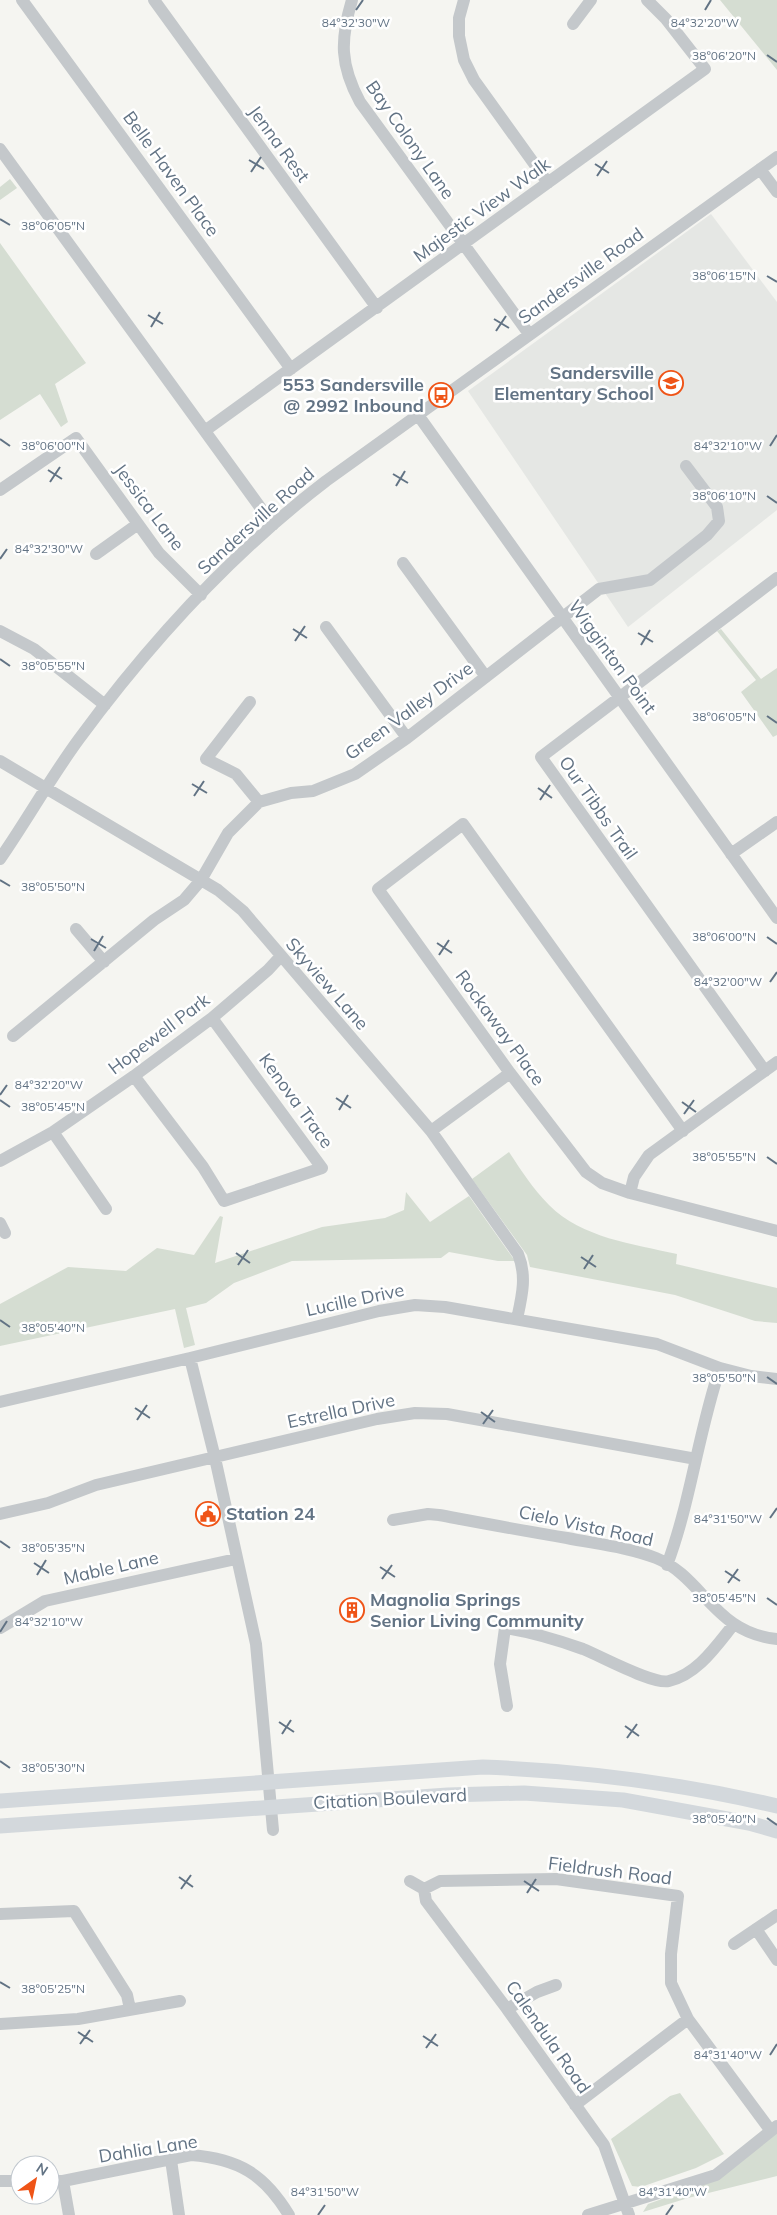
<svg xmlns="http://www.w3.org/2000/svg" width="777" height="2215" font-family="Mulish,sans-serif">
<rect width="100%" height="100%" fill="#f5f5f1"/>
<path fill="#e5e7e4" d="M711,214l66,88v208l-149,117 -160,-236z"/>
<path fill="#d5ddd2" d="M720,0h57v70z
M10,179l7,9 -17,12v-13z
M0,243l86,120 -31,21 13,38 -7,5 -21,-33 -40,26z
M721,629l40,50 16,-11v67l-4,2 -32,-45 15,-12 -39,-49z
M509,1152c12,18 24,37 40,53 33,33 84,39 128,49l-1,10 101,24v35l-22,-2 -80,-26 -145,-28 -3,-12 -55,-76z
M406,1192l24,30 39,-26 46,65h-17l-49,-9 -8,6 -149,3 -58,22 -28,20 -20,5 9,37 -11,3 -9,-39 -175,37v-42l68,-37 58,4 31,-23 37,7 26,-39 3,1 -8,46 107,-36 63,-9 19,-8z
M680,2093l44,61 -28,14 -55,19 -9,-1 -21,-47 59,-43z
M777,2133v43l-89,22 -45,14 5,-8 64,-23z"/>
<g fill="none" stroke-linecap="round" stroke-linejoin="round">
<path stroke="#c4c8cb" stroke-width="12" d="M22,0l269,369
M154,0l223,308
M352,0c-12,40 -12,65 8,102l169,232
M464,0l-5,18v18l5,24 10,20 74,103
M573,24l18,-24
M0,149l273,376
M760,169l17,23
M418,415l359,503
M206,430l499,-361 -39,-50 -19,-19
M0,490l76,-52 83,115 42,42
M96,554l42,-30
M403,563l83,114
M326,627l81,111
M0,631l34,18 71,56
M250,702l-44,57 30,15 23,28
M0,761l218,129 25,21 188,220 87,123c9,22 4,42 -1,65
M731,854l46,-32
M0,859c27,-39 51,-82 79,-120 70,-95 153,-186 247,-258l451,-324
M76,929l28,33
M13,1036l141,-116 30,-20 17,-20 27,-47 31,-31 32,-9 22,-2 42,-17 52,-36 192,-149 51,-9 57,-45 12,-14 -2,-14 -31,-41
M765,1071l-224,-314 236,-179
M134,1076l69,91 21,34 98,-33 -110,-150
M431,1131l79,-58
M683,1131l-220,-307 -85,65 132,184 76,99 16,11 28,10 147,38
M53,1132l53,77
M0,1161l53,-29 81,-56 78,-58 56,-48 12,-13
M630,1193l4,-16 15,-22 128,-93
M0,1223l5,10
M190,1358l25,100 41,186 17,186
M0,1402l190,-44 189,-47 36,-6 30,2 212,37 63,24 31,8 26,3
M0,1514l48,-11 48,-18 281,-66 38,-6 32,1 249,45
M393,1520l35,-6 11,1c43,8 85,16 128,23 30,6 60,9 89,20 47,19 58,75 121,81
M667,1565c24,-64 31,-132 53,-197
M0,1628l45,-27 191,-42
M507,1706l-7,-42 5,-36c26,4 53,12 78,21 18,7 70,36 86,32 29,-7 47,-35 65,-57
M410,1881l14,8
M424,1889l16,-8 116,-2 122,17 -7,58v29l17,36 83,112
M424,1889l2,12 81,108 97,136 25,70
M0,1914l74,-3 53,84 3,14
M756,1929l21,31
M734,1944l43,-29
M507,2009l30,-17 19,-7
M0,2024l78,-5 102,-18
M575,2105l113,-86
M171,2160l8,55
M0,2181h20
M50,2181h13l128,-26c48,4 73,19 98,60
M63,2181l6,34
M588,2215l128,-40 61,-49"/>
<path stroke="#d3d8dc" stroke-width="15" d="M0,1801l483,-34c100,4 197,16 294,39
M0,1826l448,-31 76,-2 99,7 126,23 28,8"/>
</g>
<path fill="none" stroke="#627384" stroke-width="2" d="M356,10l7,-10M705,10l6,-10M767,55l10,7M249,160l15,9M595,164l14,9M251,172l10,-15M597,176l10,-15M0,219l10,6M767,276l10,6M148,315l15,9M494,319l15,9M151,327l9,-15M496,331l10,-15M0,439l10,7M770,446l7,-11M48,470l14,9M393,474l15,9M50,482l10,-15M396,486l9,-15M767,496l10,7M0,559l7,-10M293,629l14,9M638,633l15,9M295,641l10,-15M641,645l9,-15M0,659l10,7M767,716l10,7M192,784l15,9M538,788l14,10M194,796l10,-15M540,800l10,-15M0,880l10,6M767,937l10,7M91,939l15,9M437,943l15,10M94,951l9,-15M439,955l10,-15M770,982l7,-10M0,1095l7,-10M336,1098l15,10M0,1100l10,7M682,1102l14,10M339,1110l9,-15M684,1114l10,-14M767,1157l10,7M236,1253l14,10M581,1257l15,10M238,1265l10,-15M584,1269l9,-14M0,1320l10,7M767,1377l10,7M135,1408l15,10M481,1412l14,10M137,1420l10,-15M483,1424l10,-14M770,1518l7,-10M0,1541l10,7M34,1563l15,10M380,1567l15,10M725,1571l15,10M37,1575l9,-15M382,1579l10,-14M728,1583l10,-14M767,1598l10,7M0,1632l7,-11M279,1722l15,10M625,1726l14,10M282,1734l9,-14M627,1738l10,-14M0,1761l10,7M767,1818l10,7M179,1877l14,10M524,1881l15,10M181,1889l10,-14M527,1893l9,-14M0,1982l10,6M78,2032l15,10M423,2036l15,10M80,2044l10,-14M426,2048l10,-14M770,2055l7,-11M318,2215l7,-10M666,2215l7,-10"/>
<defs>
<symbol id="school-ring" viewBox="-11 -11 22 22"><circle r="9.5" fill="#fff" stroke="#ef5417" stroke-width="1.5"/><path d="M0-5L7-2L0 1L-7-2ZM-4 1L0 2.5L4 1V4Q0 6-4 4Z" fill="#ef5417"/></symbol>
<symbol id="bus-ring" viewBox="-11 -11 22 22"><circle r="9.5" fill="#fff" stroke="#ef5417" stroke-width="1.5"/><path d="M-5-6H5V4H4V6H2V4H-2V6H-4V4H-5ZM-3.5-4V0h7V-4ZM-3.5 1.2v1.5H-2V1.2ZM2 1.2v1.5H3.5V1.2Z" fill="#ef5417"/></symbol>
<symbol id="civic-ring" viewBox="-11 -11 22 22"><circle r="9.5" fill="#fff" stroke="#ef5417" stroke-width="1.5"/><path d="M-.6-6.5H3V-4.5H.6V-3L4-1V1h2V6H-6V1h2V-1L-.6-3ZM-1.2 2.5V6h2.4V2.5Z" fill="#ef5417"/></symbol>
<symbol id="building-ring" viewBox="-11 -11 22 22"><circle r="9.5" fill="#fff" stroke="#ef5417" stroke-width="1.5"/><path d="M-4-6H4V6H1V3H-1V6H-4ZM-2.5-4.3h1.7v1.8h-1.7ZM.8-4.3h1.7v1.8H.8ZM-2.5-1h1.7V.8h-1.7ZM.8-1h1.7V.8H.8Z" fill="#ef5417"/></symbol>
</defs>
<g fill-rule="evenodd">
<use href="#school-ring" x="657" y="369" width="28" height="28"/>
<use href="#bus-ring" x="427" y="381" width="28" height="28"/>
<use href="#civic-ring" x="194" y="1500" width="28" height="28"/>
<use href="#building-ring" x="338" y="1596" width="28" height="28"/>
</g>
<g text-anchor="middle" stroke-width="5" stroke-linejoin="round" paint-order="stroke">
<g font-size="18" fill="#627384" stroke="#fff">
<text transform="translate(410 140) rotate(55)" y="6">Bay Colony Lane</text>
<text transform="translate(279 144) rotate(54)" y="6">Jenna Rest</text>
<text transform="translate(171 174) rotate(54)" y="6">Belle Haven Place</text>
<text transform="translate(482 210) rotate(-36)" y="6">Majestic View Walk</text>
<text transform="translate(581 276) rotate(-36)" y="6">Sandersville Road</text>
<text transform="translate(149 507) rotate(53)" y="6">Jessica Lane</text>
<text transform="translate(256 521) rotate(-42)" y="6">Sandersville Road</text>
<text transform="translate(612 657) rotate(54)" y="6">Wigginton Point</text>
<text transform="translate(409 711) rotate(-36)" y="6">Green Valley Drive</text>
<text transform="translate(598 808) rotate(55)" y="6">Our Tibbs Trail</text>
<text transform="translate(327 984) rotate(49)" y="6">Skyview Lane</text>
<text transform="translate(500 1028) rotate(54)" y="6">Rockaway Place</text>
<text transform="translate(159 1034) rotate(-37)" y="6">Hopewell Park</text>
<text transform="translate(296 1101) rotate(54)" y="6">Kenova Trace</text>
<text transform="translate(355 1300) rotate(-12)" y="6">Lucille Drive</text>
<text transform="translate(341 1411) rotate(-12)" y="6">Estrella Drive</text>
<text transform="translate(586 1526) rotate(12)" y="6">Cielo Vista Road</text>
<text transform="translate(111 1568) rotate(-13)" y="6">Mable Lane</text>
<text transform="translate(390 1799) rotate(-3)" y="6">Citation Boulevard</text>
<text transform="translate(610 1871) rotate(7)" y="6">Fieldrush Road</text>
<text transform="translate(548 2037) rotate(55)" y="6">Calendula Road</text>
<text transform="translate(148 2149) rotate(-9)" y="6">Dahlia Lane</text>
</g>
<g font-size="18" font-weight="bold" fill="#627384" stroke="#fff" text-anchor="end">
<text x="654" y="379">Sandersville<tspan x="654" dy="21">Elementary School</tspan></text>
<text x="424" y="391">553 Sandersville<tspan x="424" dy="21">@ 2992 Inbound</tspan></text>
<text x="226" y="1520" text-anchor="start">Station 24</text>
<text x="370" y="1606" text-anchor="start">Magnolia Springs<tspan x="370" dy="21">Senior Living Community</tspan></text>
</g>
</g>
<g font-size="12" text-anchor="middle" fill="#627384" stroke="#fff" stroke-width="5" stroke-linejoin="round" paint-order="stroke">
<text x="356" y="27">84°32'30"W</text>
<text x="705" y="27">84°32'20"W</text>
<text x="724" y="60">38°06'20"N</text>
<text x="53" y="230">38°06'05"N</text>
<text x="724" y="280">38°06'15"N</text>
<text x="728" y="450">84°32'10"W</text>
<text x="53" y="450">38°06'00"N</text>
<text x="724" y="500">38°06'10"N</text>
<text x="49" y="553">84°32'30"W</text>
<text x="53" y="670">38°05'55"N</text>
<text x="724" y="721">38°06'05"N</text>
<text x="53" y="891">38°05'50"N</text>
<text x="724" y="941">38°06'00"N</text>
<text x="728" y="986">84°32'00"W</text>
<text x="49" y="1089">84°32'20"W</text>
<text x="53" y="1111">38°05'45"N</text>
<text x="724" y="1161">38°05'55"N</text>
<text x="53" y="1332">38°05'40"N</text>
<text x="724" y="1382">38°05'50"N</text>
<text x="728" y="1523">84°31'50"W</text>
<text x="53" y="1552">38°05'35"N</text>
<text x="724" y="1602">38°05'45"N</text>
<text x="49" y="1626">84°32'10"W</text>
<text x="53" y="1772">38°05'30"N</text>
<text x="724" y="1823">38°05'40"N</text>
<text x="53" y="1993">38°05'25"N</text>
<text x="728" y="2059">84°31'40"W</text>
<text x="325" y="2196">84°31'50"W</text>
<text x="673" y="2196">84°31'40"W</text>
</g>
<g transform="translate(35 2180) rotate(33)"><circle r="24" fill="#ffffff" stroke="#c0c7ce"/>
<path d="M0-4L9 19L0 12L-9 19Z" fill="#ef5417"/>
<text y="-8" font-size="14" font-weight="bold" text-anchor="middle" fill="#627384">N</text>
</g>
</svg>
